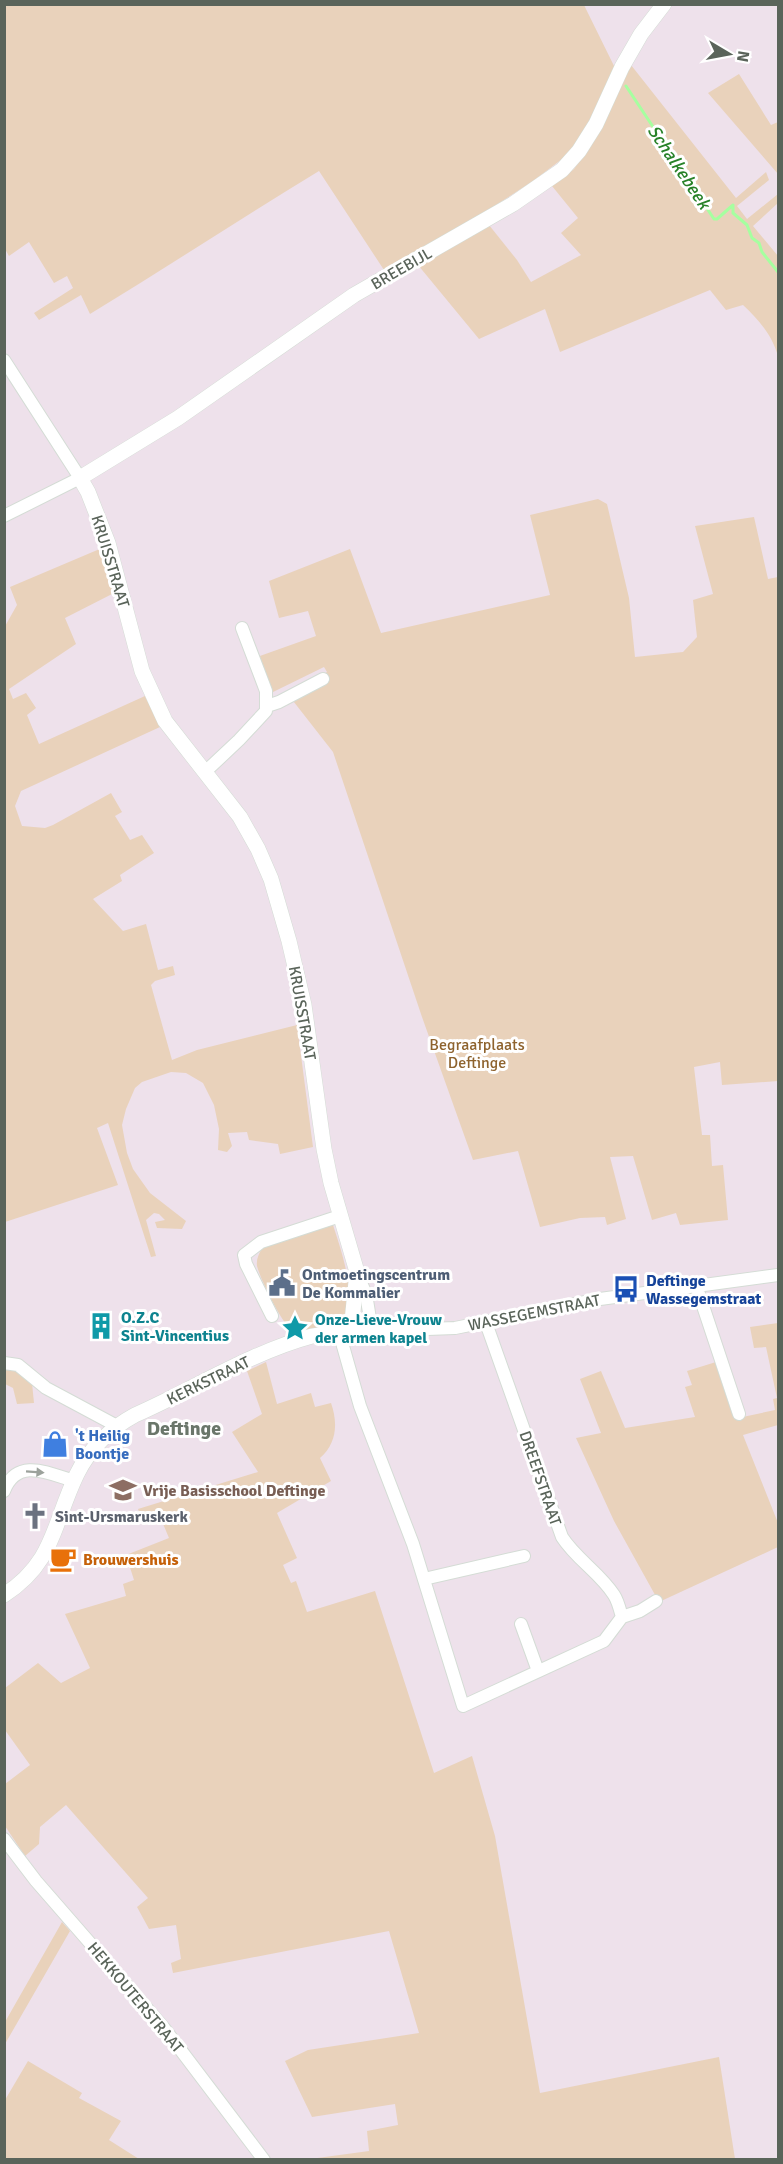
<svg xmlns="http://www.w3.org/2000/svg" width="783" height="2164" font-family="Signika,sans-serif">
<rect width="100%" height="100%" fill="#eee1eb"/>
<path fill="#e9d2bb" d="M5,5h579l32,65 -30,61 -12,19 -41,31 -51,33 -98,56 -65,-99c-77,47 -152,96 -229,143l-9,-19 -42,25 -5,-7 39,-25 -6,-12 -13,7 -25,-41 -20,14 -4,-7z
M631,65l105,133 30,-26 3,8 -32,26 10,13 31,-25v9l-25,23 25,30v100c-6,-21 -19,-36 -35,-51l-17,5 -16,-20 -150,62 -15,-43 -66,30 -61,-74 71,-40 28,35 14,22 50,-27 -20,-22 17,-15 -26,-32 22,-17 16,-23z
M739,74l32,51 7,-3v52l-70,-81z
M598,499l9,5 22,94 6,59 48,-5 14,-15 -4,-37 20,-6 -18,-68 59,-9 14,62 10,-2v504l-56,4 -2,-23 -26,5 8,68h8l2,31 11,-1 5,55 -48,5 -4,-12 -24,7 -19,-64 -23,1 16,62 -19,6 -2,-8 -25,1 -40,9 -22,-76 -45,9 -51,-143 -89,-265 -43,-55 37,-25 -3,-5 -53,26 -14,-36 59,-21 -8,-25 -29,7 -10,-37 81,-32 31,84 169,-38 -20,-80z
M102,548l14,44 -51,26 11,26 -67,45 4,10 13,-6 10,15 -9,7 12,29 106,-48 15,31 -139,64 -6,15 7,20 23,2 8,-3 58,-32 11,19 -7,4 15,24 12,-5 12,18 -34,22 2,6 -29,18 30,32 23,-7 12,46 15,-4 2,9 -20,6 -4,4 21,75 25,-10 100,-25 16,122 -33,7 -2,-10 -29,-4 -2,-8 -19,1 4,13 -5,6 -9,-2 1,-21 -5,-24 -11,-22 -17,-10 -15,-1 -29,10 -7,6 -9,21 -4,16 5,28 6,16 17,24 36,28 -4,8 -25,-1 -2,-6 10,-2 -6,-6 -5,-1 -8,7 10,36 -5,1 -43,-134 -11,5 21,57 -113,37 -1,-594 13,-23 -7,-18z
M330,1224l3,1c7,22 25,71 10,92 -4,6 -15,8 -21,10 -10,2 -18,6 -28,6 -12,-9 -33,-52 -37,-67 -1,-7 2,-12 5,-18z
M778,1323v102l-35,10 35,88v24l-119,55 -45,-81 -38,-83 25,-5 -21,-54 21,-8 24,57 70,-11 -10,-30 7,-2 -5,-14 29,-9 22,56 37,-8 -2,-11 4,-1 -11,-51 -12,1 -4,-21z
M266,1362l11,42 34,-11 4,14 16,-4c7,20 6,40 -11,55l11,23 -54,32 20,45 -14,7 8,18 5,-2 11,31 68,-21 59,182 38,-17 23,80 45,257 179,-36 16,102h-425l59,-8 -2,-20 31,-6 -3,-21 -83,13 -27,-56 23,-11 111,-17 -30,-102 -216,42 -2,-10 10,-4 -5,-34 -27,4 -12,-22 11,-9 -82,-93 -26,22 -1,17 -14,12 -20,-30v-42l25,-19 -25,-35v-42l33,-25 23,20 29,-15 -25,-54 61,-18 -3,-12 11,-4 -8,-25 43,-17 -8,-19 -17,6 -6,-16 120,-37 -26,-40 30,-18 -15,-43z
M13,1367l19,16 2,20 -17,1 -4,-16 -8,-4 -1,-16z
M62,1922l8,9 -65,113v-22z
M28,2061l54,32 -3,5 42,23 -12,19 30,19h-134v-59z"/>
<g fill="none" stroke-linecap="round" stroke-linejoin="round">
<path stroke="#a6ffa0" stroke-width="3" d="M626,86l88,133h3l16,-14v8l14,12 5,13 7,5 3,9 16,20"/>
<defs>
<path id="minor" d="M4,360l76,118 -76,38
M267,706l12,-4 44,-23
M205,772l34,-32 27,-29v-20l-24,-63
M357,1274l9,20 6,37 83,-3 145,-29 178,-24
M696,1285l43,129
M272,1316l-26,-52 -2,-9 17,-13 79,-26
M486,1323l76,214c14,22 38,36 52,58 4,6 6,15 8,22
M339,1332l21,74 53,138 50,162 141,-65 18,-24 18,-6 16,-10
M4,1363l14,2 28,23 71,38
M4,1491c13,-34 44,-18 70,-10
M424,1579l100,-23
M521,1624l17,47
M4,1839l32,42 128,147 100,132"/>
<path id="tertiary" d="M351,1331l6,-59 -26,-89 -7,-34 -20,-144 -15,-64 -18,-62 -13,-30 -18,-32 -75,-96 -23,-50 -34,-128 -20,-51 -8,-14 98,-60 176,-123 159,-91 49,-34 17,-19 17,-27 26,-57 19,-33 23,-30
M4,1595c51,-33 49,-72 73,-121 12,-25 34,-46 58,-59 57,-25 117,-63 177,-79 20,-4 40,-5 60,-5"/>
</defs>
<use href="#minor" stroke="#d4dcd5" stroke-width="14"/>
<use href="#tertiary" stroke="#d4dcd5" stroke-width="16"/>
<use href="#minor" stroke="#fff" stroke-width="12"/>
<use href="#tertiary" stroke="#fff" stroke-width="15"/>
</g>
<defs><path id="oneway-solid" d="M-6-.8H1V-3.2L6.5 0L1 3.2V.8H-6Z" transform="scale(1.5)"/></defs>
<use fill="#9ca29c" href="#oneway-solid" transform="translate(35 1472) rotate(4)"/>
<defs>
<symbol id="civic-bare" viewBox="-9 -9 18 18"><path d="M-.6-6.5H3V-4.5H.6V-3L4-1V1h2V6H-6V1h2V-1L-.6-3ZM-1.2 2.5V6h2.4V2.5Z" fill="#5c6f8a" stroke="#fff" stroke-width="2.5" paint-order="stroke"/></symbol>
<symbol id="bus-bare" viewBox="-9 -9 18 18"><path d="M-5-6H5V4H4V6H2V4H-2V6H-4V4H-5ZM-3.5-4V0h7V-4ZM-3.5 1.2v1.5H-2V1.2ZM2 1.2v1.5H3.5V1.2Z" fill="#1a4fb4" stroke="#fff" stroke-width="2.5" paint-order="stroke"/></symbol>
<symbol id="building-bare" viewBox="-9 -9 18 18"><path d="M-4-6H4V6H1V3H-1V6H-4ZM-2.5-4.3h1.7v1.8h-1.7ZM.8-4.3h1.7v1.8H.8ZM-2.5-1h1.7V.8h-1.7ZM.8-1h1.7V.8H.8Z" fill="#0f9aa8" stroke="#fff" stroke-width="2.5" paint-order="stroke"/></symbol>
<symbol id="sight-bare" viewBox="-9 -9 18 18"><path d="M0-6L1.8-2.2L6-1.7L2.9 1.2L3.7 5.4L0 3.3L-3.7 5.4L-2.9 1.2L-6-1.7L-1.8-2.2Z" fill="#0f9aa8" stroke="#fff" stroke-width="2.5" paint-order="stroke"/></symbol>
<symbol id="shop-bare" viewBox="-9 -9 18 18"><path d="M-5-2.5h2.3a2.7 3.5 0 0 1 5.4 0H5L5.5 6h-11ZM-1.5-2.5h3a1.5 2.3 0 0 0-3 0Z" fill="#3f7fe0" stroke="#fff" stroke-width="2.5" paint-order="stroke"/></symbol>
<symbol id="school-bare" viewBox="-9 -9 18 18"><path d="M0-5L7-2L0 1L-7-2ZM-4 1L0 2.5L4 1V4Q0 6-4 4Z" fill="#8d6e63" stroke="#fff" stroke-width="2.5" paint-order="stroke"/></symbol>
<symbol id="church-bare" viewBox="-9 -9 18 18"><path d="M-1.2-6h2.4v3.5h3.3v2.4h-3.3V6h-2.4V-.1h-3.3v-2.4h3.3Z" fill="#6b7280" stroke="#fff" stroke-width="2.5" paint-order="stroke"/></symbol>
<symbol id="cafe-bare" viewBox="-9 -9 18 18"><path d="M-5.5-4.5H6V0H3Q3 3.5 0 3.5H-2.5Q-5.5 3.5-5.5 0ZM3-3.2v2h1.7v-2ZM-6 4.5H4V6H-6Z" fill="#e8710a" stroke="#fff" stroke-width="2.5" paint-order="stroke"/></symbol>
</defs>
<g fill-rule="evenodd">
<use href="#civic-bare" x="263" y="1264" width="38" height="38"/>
<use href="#bus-bare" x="607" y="1270" width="38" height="38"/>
<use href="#building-bare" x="82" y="1307" width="38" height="38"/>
<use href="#sight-bare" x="276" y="1309" width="38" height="38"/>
<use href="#shop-bare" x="36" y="1425" width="38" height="38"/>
<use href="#school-bare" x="104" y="1471" width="38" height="38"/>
<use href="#church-bare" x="16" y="1497" width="38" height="38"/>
<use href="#cafe-bare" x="44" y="1540" width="38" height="38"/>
</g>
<g text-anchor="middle" stroke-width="6" stroke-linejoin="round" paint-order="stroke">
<g font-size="16" fill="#5a645a" stroke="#fff">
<text transform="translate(401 268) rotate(-30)" y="6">BREEBIJL</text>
<text transform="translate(111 561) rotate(73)" y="6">KRUISSTRAAT</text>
<text transform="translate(303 1013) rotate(80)" y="6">KRUISSTRAAT</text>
<text transform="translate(534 1312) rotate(-11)" y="6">WASSEGEMSTRAAT</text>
<text transform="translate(208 1380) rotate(-26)" y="6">KERKSTRAAT</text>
<text transform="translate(541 1478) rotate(71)" y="6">DREEFSTRAAT</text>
<text transform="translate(136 1997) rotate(50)" y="6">HEKKOUTERSTRAAT</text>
</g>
<g font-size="16" fill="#8e632e" stroke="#fff">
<text x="477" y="1050">Begraafplaats<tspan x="477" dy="18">Deftinge</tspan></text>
</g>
<g font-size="16" font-weight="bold" fill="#4e5e75" stroke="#fff" text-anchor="start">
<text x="302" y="1280">Ontmoetingscentrum<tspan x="302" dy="18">De Kommalier</tspan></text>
</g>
<g font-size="16" font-weight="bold" fill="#164399" stroke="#fff" text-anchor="start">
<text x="646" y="1286">Deftinge<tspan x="646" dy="18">Wassegemstraat</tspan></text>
</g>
<g font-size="16" font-weight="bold" fill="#0d838f" stroke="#fff" text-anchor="start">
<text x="121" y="1323">O.Z.C<tspan x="121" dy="18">Sint-Vincentius</tspan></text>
<text x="315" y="1325">Onze-Lieve-Vrouw<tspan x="315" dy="18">der armen kapel</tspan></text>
</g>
<g font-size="16" font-weight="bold" fill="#366cbe" stroke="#fff" text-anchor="start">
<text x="75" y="1441">'t Heilig<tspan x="75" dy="18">Boontje</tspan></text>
</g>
<g font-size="16" font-weight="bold" fill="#785e54" stroke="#fff" text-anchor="start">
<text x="143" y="1496">Vrije Basisschool Deftinge</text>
</g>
<g font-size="16" font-weight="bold" fill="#5b616d" stroke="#fff" text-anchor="start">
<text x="55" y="1522">Sint-Ursmaruskerk</text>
</g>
<g font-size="16" font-weight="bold" fill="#c56008" stroke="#fff" text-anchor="start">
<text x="83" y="1565">Brouwershuis</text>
</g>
<g font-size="18" font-style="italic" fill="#288229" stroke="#fff">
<text transform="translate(679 167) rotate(56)" y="6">Schalkebeek</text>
</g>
<g font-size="20" font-weight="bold" fill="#6a766a" stroke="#fff">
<text x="184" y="1435">Deftinge</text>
</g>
</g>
<rect width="783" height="2164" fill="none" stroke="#5a645a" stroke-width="12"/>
<g transform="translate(729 54) rotate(100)" stroke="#ffffff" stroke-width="4.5" paint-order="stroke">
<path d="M0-4.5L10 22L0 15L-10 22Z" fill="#5a645a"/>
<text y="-9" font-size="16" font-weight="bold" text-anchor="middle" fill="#5a645a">N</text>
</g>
</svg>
